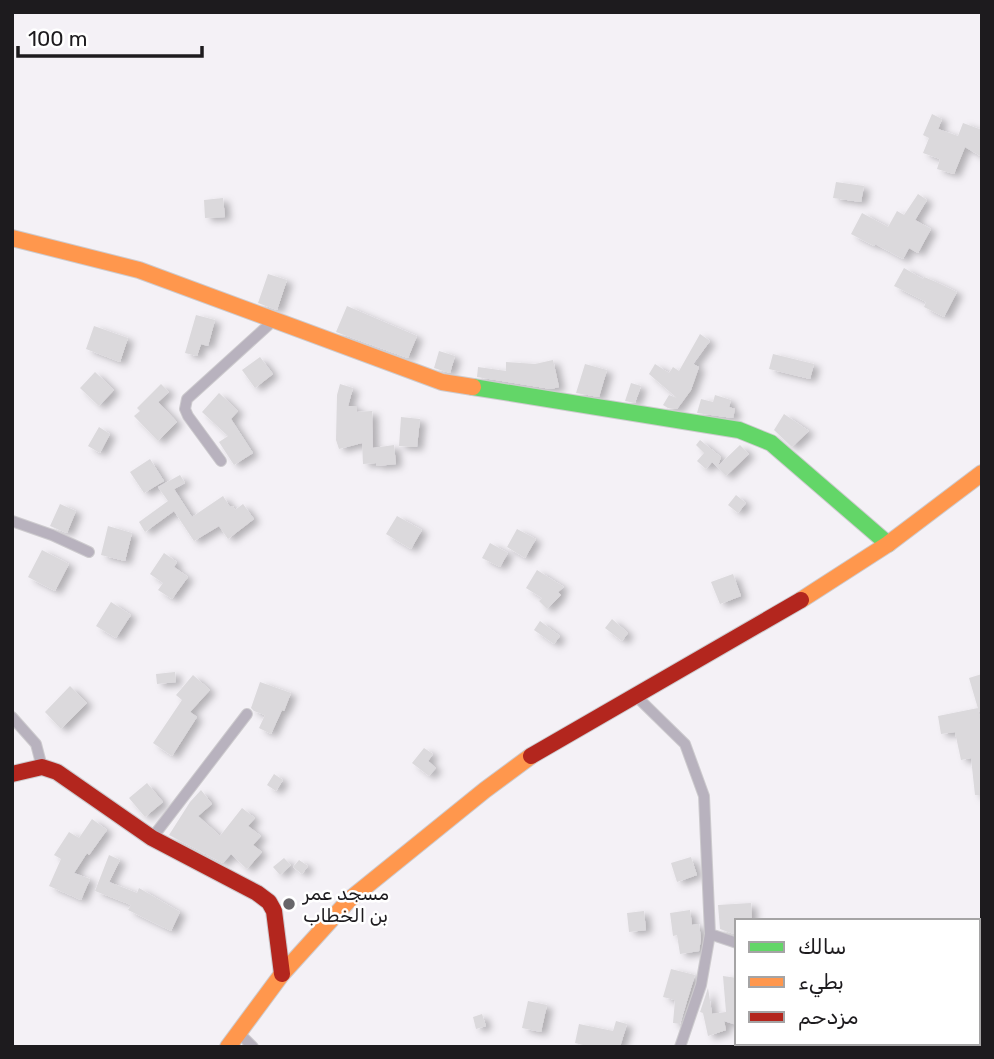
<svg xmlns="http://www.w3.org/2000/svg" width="994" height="1059" font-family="Rubik,'Noto Naskh Arabic',sans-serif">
<defs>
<filter id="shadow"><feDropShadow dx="6" dy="3.5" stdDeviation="3.5" flood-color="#0004"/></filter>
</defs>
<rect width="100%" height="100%" fill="#f4f1f6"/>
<path fill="#dbd9dc" filter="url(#shadow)" d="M932,114l10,5 -4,10 20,7 5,-13 19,7v27l-17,-10 -11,27 -17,-5 3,-10 -17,-6 6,-15 -6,-3z
M836,182l28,4 -3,16 -28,-4z
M918,194l9,6 -12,20 16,9 -13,24 -9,-5 -6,11 -28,-15 -1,2 -23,-12 11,-21 26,14 9,-16 7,4z
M223,198l2,19 -20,1 -1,-18z
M904,268l19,11 1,-2 12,5 21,10 -13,25 -20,-10 2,-5 -32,-16z
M268,274l19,6 -10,30 -19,-7z
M347,306l70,30 -9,22 -72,-26z
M196,315l19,5 -7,26 -7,-2 -4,12 -12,-3z
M94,326l34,12 -8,24 -34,-13z
M700,334l10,7 -17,23 6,3 -8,23 -14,19 -9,-1 -5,-3 6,-10 8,3 -28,-24 6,-10 14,9 4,-6 6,4z
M439,351l16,5 -5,17 -16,-5z
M773,354l41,10 -4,15 -41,-10z
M260,357l13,17 -18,14 -13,-18z
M553,360l6,27 -8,2 -74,-12 1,-10 28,4v-9l29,2z
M585,364l22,6 -8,27 -23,-4z
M95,372l19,18 -15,16 -19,-18z
M631,383l10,3 -6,17 -10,-2z
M161,384l8,8 -11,10 19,20 -19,19 -24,-25 6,-5 -3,-3z
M340,384l13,4 -5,18h9v6l15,-1 1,37 21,-3 2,19 -19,2 -1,-3 -13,1 -1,-21 -23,6 -3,-9 1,-45z
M219,393l19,18 -7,8 22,34 -19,12 -15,-23 9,-6 -26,-24z
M715,395l16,5 -2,7 6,2 -2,9 -36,-5 4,-14 12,3z
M784,414l25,17 -17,16 -18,-17z
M401,417l19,2 -3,28 -18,-1z
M99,427l11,7 -10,19 -12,-7z
M700,440l21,17 -3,9 22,-21 9,9 -23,22 -14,-14 -6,7 -9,-8 7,-8 -8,-8z
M150,459l14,22 -20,12 -14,-21z
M180,475l5,8 -11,6 18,28 31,-21 7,11 3,-1 2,4 8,-6 11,15 -26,20 -9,-13 -25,15 -20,-30 -29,21 -6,-10 29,-21 -10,-14z
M736,495l10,8 -8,10 -10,-8z
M60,504l16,7 -9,22 -17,-7z
M397,516l25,14 -11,19 -25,-15z
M108,526l24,7 -7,28 -24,-6z
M517,529l19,10 -11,19 -18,-11z
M490,543l18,10 -8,14 -18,-9z
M42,550l27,14 -14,27 -27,-14z
M164,553l13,9 -3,5 14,10 -16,22 -14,-9 5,-7 -13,-9z
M537,570l27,17 -6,5 3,3 -14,14 -8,-8 3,-3 -16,-10z
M733,574l8,22 -21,8 -9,-22z
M111,602l20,13 -15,23 -20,-12z
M612,619l16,14 -6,8 -17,-13z
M540,621l20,15 -6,8 -20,-14z
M175,672l1,10 -19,2 -1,-10z
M982,674v38h-3l-10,-34z
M193,675l17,15 -20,22 7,5 -25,39 -19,-13 29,-43 -6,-5z
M260,682l31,11 -7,18 -2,-1 -11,24 -12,-6 6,-13 -11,-4 -3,-3z
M70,686l17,17 -26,26 -16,-17z
M978,708l4,22v65h-7l-4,-37 -10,2 -6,-28 -14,2 -3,-18z
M424,748l9,6 -5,7 8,7 -7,8 -17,-13z
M274,774l9,6 -7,11 -9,-6z
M147,783l16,19 -18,15 -16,-19z
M201,790l11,14 -14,12 22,20 22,-28 13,10 -7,8 13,10 -8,9 9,7 -15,17 -16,-15 -8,9 -54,-28 21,-33z
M92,819l15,11 -18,25 -2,-2 -13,20 16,6 -9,21 -32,-14 12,-27 -7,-4 15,-23 10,6z
M109,855l11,5 -11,22 28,11 2,-5 41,24 -9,19 -43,-21 3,-5 -36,-14z
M691,857l6,18 -20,7 -6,-19z
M284,858l7,7 -11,10 -7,-8z
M299,860l9,6 -6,8 -9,-7z
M751,903l1,18h-15v14l-17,-6 -2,-24z
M690,910l2,15 7,-1 2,15 -2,12 -19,3 -3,-19 -4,1 -3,-23z
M644,911l2,19 -17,2 -2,-19z
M671,969l24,6 -15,49 -7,-1 2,-23 -12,-3z
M723,976l14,2v47l-13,-4 2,9 -18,6 -5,-23 -3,-1 8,-24 4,26 14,-2z
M528,1001l19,4 -6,27 -19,-4z
M482,1014l4,12 -10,3 -3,-12z
M616,1021l11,3 -7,23h-28l-17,-4 4,-19 34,7z"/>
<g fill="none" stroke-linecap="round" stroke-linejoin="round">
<defs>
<path id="street" d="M221,461l-33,-45 -3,-7 2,-10 87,-79
M12,521l40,14 37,17
M636,696l49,48 19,52 6,138 27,9
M12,717l24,27 6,23
M152,838l95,-124
M978,993l4,1
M238,1032l15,15
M680,1047l21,-62 9,-51"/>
<path id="fast" d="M473,387l266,43 32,13 117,101"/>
<path id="slow" d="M12,238l127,32 303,112 31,5
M801,600l87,-56 94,-71
M228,1047l54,-73 67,-74 136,-110 46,-34"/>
<path id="jam" d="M531,756l270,-156
M12,774l30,-7 15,5 95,66 105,55 12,9 5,9 8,63"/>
</defs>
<use href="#street" stroke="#cdcbce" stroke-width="12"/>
<use href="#fast" stroke="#cdcbce" stroke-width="18"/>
<use href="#slow" stroke="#cdcbce" stroke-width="18"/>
<use href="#jam" stroke="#cdcbce" stroke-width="18"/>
<use href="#street" stroke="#b8b2be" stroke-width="10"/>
<use href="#fast" stroke="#63d668" stroke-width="16"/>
<use href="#slow" stroke="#ff974d" stroke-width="16"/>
<use href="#jam" stroke="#b3261e" stroke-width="16"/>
</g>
<circle fill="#68666a" stroke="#fff" stroke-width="2.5" cx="289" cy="904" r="7"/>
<g text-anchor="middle" stroke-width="5" stroke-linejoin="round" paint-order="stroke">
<g font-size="19" fill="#1d1b1e" stroke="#fff" text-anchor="start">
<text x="303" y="900">مسجد عمر<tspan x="303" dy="22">بن الخطاب</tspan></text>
</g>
</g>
<rect width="994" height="1059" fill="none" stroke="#1d1b1e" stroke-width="28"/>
<rect x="735" y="919" width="245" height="126" fill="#ffffff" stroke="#a5a4a5" stroke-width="2"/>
<rect x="749" y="942" width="35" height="10" fill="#63d668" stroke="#a5a4a5" stroke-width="2"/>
<text x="798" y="954" font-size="21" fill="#1d1b1e">سالك</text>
<rect x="749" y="977" width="35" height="10" fill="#ff974d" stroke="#a5a4a5" stroke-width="2"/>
<text x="798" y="989" font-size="21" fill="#1d1b1e">بطيء</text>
<rect x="749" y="1012" width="35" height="10" fill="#b3261e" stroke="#a5a4a5" stroke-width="2"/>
<text x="798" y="1024" font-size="21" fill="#1d1b1e">مزدحم</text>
<path d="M18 46v10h184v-10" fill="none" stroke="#1d1b1e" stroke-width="3.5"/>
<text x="28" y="46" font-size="21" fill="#1d1b1e" stroke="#ffffff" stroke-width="5" paint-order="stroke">100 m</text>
</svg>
